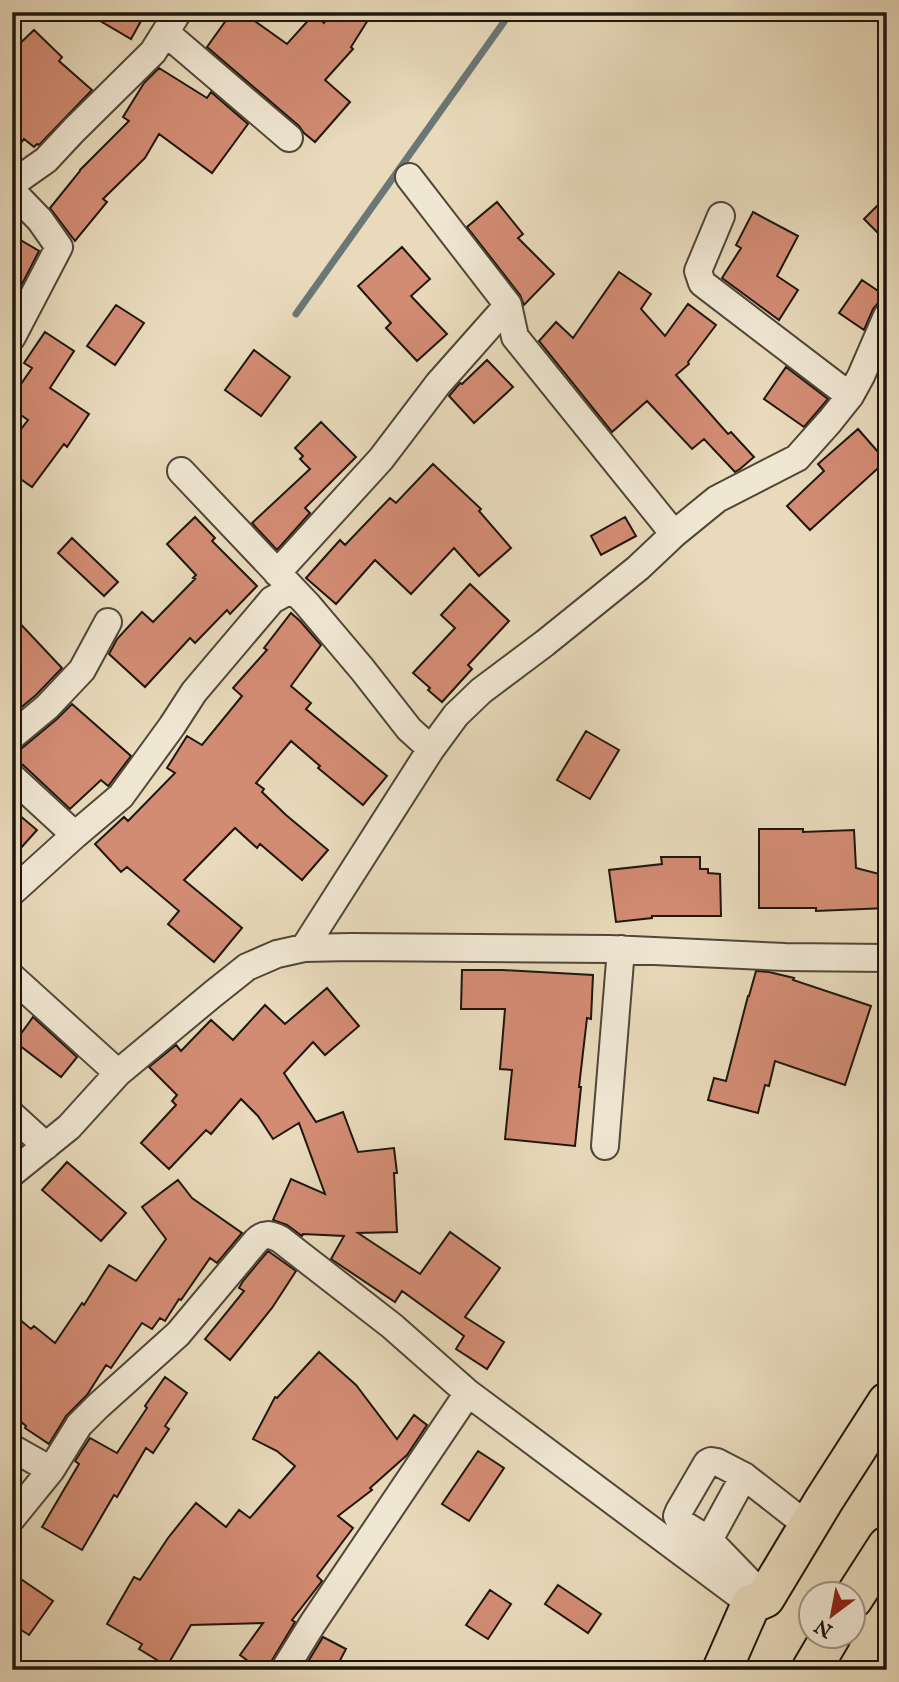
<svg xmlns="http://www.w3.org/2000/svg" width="899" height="1682" font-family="'IM FELL English',serif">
<rect width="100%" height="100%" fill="#e8dabb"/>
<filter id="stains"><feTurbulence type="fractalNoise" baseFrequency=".00286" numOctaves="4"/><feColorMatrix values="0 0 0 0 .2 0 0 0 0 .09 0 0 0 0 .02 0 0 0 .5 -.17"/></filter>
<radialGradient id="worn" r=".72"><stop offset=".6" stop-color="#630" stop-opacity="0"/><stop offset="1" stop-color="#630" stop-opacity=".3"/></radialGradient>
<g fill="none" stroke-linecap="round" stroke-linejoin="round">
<path stroke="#6a7776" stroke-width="7" d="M296,314l215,-302"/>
</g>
<path fill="#d38c74" stroke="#1e160d" stroke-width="2" d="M85,12h61l-15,27z
M232,12h10l45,32 27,-30 10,9 7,-11h42l-22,35 2,2 -28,31 25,22 -35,40 -11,-9 -5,-7 -92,-79z
M34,30l28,27 -3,4 33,29 -53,55 -2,-1 -3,3 -10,-8 -12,16v-104z
M159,68l48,30 4,-6 37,32 -36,49 -53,-39 -14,24 -42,41 4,3 -32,39 -25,-33 30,-37v-1l49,-49 -6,-4 21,-34z
M887,196v46l-23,-23z
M497,202l26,32 -5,4 36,36 -30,31 -4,-10 -53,-68z
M753,212l45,24 -21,40 21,14 -19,30 -57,-42 19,-30 -5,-3z
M12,235l27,16 -21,41 -6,-4z
M402,247l28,32 -19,17 36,38 -30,27 -31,-33 5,-5 -33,-37z
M619,272l32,22 -10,15 24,27 23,-32 28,21 -28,37 1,2 -13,11 52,59 3,-2 23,25 -14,12 -5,3 -31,-33 -12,10 -45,-48 -35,31 -73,-91 17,-19 17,16z
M862,280l25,17v3l-9,3 -5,6 -9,21 -25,-17z
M116,305l28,18 -29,42 -28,-19z
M45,332l29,19 -24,37 39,26 -22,33 -3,-3 -32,43 -20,-14v-32l16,-21 -16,-11v-12l20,-29 -8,-5z
M254,350l36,27 -29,39 -36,-26z
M487,360l26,27 -39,36 -25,-27 11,-13 2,1z
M786,367l42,32 -24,28 -40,-28z
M321,422l35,35 -51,51 5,5 -33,37 -25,-27 58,-54 -10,-10 3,-3 -8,-8z
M858,429l28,32 -76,69 -23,-24 37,-35 -6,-7z
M433,464l48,45 -2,2 32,37 -32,28 -25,-28 -43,46 -36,-34 -39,44 -30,-26 34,-38 5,5 45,-47 6,5z
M195,517l20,21 -3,3 45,45 -27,28 -3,-4 -32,33 -5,-5 -45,49 -36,-33 8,-15 25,-27 11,10 42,-43 -2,-1 3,-3 -29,-31z
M625,517l11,19 -35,19 -10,-19z
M72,538l46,44 -14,14 -46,-43z
M470,584l39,37 -41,44 4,4 -30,33 -14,-12 2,-2 -17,-15 42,-45 -14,-13z
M291,613l9,8 21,24 -30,41 20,17 -5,6 81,67 -24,29 -45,-37 2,-2 -29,-25 -35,42 8,6 -2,3 24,23 42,35 -26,30 -42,-36 -3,4 -22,-20 -51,52 58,48 -28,34 -46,-38 11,-13 -52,-44 -6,5 -26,-28 29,-27 4,4 47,-48 -8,-5 20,-32 15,9 40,-49 -9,-8 34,-38 -3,-2z
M12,615l50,53 -26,27 -24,20z
M72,704l59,52 -22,29 -1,1 -7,-6 -31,29 -47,-44 -11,-3v-11l10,-3 35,-29z
M586,731l33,19 -29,49 -33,-19z
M12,809l25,21 -25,28z
M759,829h44v3l51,-2 2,38 31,8v32l-71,3v-3h-57z
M661,857h39v12h8v4l12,1 1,42h-69v2l-36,4 -7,-52 53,-6z
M462,970h41l90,5 -2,44 -4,-1 -8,69h2l-6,59 -70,-7 7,-69 -12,-1 5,-60h-44z
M756,971l13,1 25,6 -1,2 78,26 -26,79 -70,-24 -6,25 -4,-1 -7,28 -50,-13 6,-22 12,3 22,-85h1z
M327,988l32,38 -34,29 -12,-13 -29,31 32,49 27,-10 15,40 36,-4 3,25h-3l3,59 -39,1 62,41 30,-42 50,36 -35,49 39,25 -17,27 -31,-20 8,-13 -62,-45 -7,11 -64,-43 13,-23 -41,-2 -1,2 -15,-11 -14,-5 18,-41 34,15 -26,-71 -26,16 -15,-23 -17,-17 -30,35 -5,-4 -37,39 -28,-26 35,-38 -4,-4 5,-6 -28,-28 27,-22 5,6 30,-31 22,20 32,-35 20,19z
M33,1017l44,40 -16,20 -46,-35z
M67,1162l59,51 -25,28 -59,-51z
M178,1180l14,18 50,35 -25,30 -7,-5 -29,42 -2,-1 -14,22 -5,-3 -8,11 -10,-6 -31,45 -5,-3 -19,30 -21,21 -17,28 -24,-16 1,-2 -14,-12v-101l19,16 3,-3 21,17 27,-40 2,2 25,-40 27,16 30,-42 -24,-32z
M268,1251l28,20 -24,37 -42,52 -25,-21 39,-48 -5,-3 4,-7z
M319,1352l37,33 41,54 17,-24 13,10 -20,30 -37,33 2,2 -34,26 15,12 -36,48 5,5 -30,39 3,2 -24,40 -3,8h-8l-20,-15 23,-32 -72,2 -24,41 -28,-17 3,-5 -35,-20 27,-47 6,3 28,-42 28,-35 30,24 13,-17 11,8 45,-52 -18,-15 -24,-12 22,-42 2,1z
M165,1377l22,16 -22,33 4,3 -16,24 -7,-5 -29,49 -3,-2 -32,55 -40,-23 37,-63 -4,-3 15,-23 27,15 30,-45 -2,-2z
M478,1451l26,17 -35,53 -27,-17z
M12,1573l41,28 -24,34 -17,-11z
M558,1585l43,29 -13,19 -43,-29z
M490,1590l21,14 -23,35 -22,-14z
M323,1637l23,12 -11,21h-32z"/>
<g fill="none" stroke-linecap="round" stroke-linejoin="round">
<defs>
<path id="minor" d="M166,33l123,105
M409,177l99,128 7,32 159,197
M12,184l34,-24 28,-30 79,-78 25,-40
M12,191l28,29 19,27 -47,90
M721,216l-23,55 4,12 148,113
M181,471l126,133 55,65 47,60 22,20
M277,573l104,-114 57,-75 70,-79
M12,736l35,-29 35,-37 26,-48
M12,777l63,58
M12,892l63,-57 46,-39 51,-70 22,-34 78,-92 20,-11
M304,948l127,-199 25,-34 25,-24 64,-48 93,-75 36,-34 43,-35 80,-41 33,-37 20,-25 11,-20 26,-60
M12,977l106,96
M12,1115l34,31
M605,1146l16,-197
M12,1173l57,-46 49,-54 95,-79 34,-27 30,-13 27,-6 47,-1 259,2 175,8 102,1
M12,1448l39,22
M12,1518l39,-48 28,-45 19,-19 80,-72 78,-93c8,-8 13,-7 24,-2l112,87 76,67 283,211
M709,1540l-29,-18 -3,-6 2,-5 28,-48 4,-2 6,1 27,14
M765,1598l-56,-58 35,-64 64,50
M284,1670l29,-47 155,-230"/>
<path id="highway" d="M853,1599l34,-53
M722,1670l29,-66 14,-6 59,-98 63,-98
M811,1670l20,-34"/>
</defs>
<use href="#minor" stroke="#504738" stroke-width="30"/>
<use href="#highway" stroke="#1e160d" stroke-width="42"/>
<use href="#minor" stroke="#f0e7d3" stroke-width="26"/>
<use href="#highway" stroke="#e8dabb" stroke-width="38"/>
</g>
<rect width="899" height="1682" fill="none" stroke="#e8dabb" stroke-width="42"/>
<rect x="14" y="14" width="871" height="1654" fill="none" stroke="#1e160d" stroke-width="3.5"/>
<rect x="21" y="21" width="857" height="1640" fill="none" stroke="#1e160d" stroke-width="2"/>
<g transform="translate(832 1615) rotate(212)"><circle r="33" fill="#f0e7d3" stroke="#9c9384" stroke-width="2"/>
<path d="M0-5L12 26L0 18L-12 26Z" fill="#8f2418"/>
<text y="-10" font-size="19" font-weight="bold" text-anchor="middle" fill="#1e160d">N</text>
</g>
<rect width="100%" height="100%" filter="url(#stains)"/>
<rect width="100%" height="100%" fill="url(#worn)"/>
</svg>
